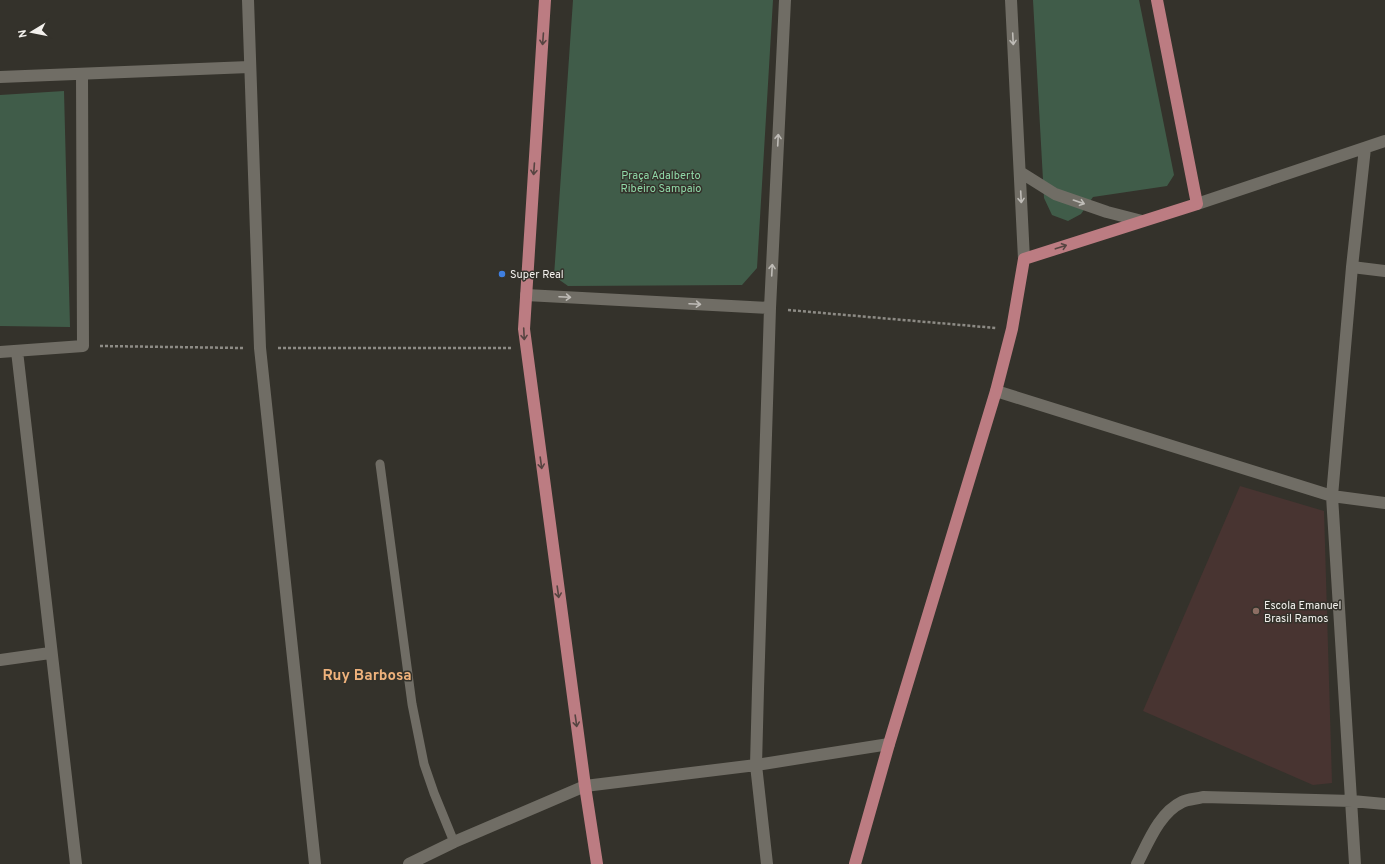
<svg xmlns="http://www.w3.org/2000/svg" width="1385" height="864" font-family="Overpass,sans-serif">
<rect width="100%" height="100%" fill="#34322b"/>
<path fill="#483431" d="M1240,486l84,25 8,272 -19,2 -170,-74z"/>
<path fill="#405c49" d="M573,0h200l-16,268 -15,17 -174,1 -14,-10z
M1033,0h106l35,175 -7,11 -74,11 -12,17 -13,7 -16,-6 -8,-17z
M64,91l6,236 -70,-1v-231z"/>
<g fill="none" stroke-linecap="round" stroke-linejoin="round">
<path stroke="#8d8b85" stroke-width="2.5" stroke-dasharray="3 2" stroke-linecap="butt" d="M788,310l208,18
M100,346l143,2
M278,348h233"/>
<path stroke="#706d65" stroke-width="9" d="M380,464l32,240 12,60 10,29 20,49"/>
<path stroke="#706d65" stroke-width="12" d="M248,0l12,348 55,516
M1011,0l13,259
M0,77l249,-10
M1020,172l35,22 52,18 35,9
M1197,204l188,-63
M1352,267l33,4
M526,295l244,13
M17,351l59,513
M0,352l83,-6 -1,-272
M996,391l336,105 53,7
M0,660l50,-7
M409,864l45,-22 131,-56 171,-21 133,-21
M767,864l-11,-99 2,-76 12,-381 15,-308
M1137,864c11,-21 22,-51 45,-62 6,-3 14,-3 21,-5l149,4 33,3
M1355,864l-23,-368 20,-229 13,-119"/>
<path stroke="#bc7c82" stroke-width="12" d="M545,0l-21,329 61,457 12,78
M855,864l34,-120 107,-353 16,-62 12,-70 173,-55 -40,-204"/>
</g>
<defs><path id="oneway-shaft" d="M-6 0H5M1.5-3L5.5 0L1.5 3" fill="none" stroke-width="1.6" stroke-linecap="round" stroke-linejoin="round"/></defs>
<g stroke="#564441">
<use href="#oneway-shaft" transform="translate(543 39) rotate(94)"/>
<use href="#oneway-shaft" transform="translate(534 169) rotate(94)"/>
<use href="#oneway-shaft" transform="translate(1061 247) rotate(-18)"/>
<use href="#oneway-shaft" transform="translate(524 334) rotate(87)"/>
<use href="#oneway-shaft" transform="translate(541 463) rotate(82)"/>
<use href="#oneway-shaft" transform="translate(558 592) rotate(82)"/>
<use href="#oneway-shaft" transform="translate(576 721) rotate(82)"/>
</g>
<g stroke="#bfbcb7">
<use href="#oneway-shaft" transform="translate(1013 39) rotate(87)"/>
<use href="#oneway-shaft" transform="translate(778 140) rotate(-87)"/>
<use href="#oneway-shaft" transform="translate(1021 197) rotate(87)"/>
<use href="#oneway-shaft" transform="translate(1079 202) rotate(19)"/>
<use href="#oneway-shaft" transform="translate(772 270) rotate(-87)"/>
<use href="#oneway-shaft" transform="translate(565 297) rotate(3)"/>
<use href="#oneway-shaft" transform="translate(695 304) rotate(3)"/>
</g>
<circle fill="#3f7fe0" stroke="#34322b" stroke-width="1.5" cx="502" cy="274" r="4"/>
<circle fill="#8d6e63" stroke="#34322b" stroke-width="1.5" cx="1256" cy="611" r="4"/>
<g text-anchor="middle" stroke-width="3" stroke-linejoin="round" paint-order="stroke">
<g font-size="11" fill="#90d9a8" stroke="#34322b">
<text x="661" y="179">Praça Adalberto<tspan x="661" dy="13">Ribeiro Sampaio</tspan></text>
</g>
<g font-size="11" fill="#f3f1ed" stroke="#34322b" text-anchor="start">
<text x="510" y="278">Super Real</text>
<text x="1264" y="609">Escola Emanuel<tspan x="1264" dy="13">Brasil Ramos</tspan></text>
</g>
<g font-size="15" font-weight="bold" fill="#efb27c" stroke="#34322b">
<text x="367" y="680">Ruy Barbosa</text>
</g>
</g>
<g transform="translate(32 32) rotate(260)" stroke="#34322b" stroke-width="3" paint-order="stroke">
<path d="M0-3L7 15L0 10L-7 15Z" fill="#f3f1ed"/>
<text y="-6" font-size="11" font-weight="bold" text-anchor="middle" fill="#f3f1ed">N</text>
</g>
</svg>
